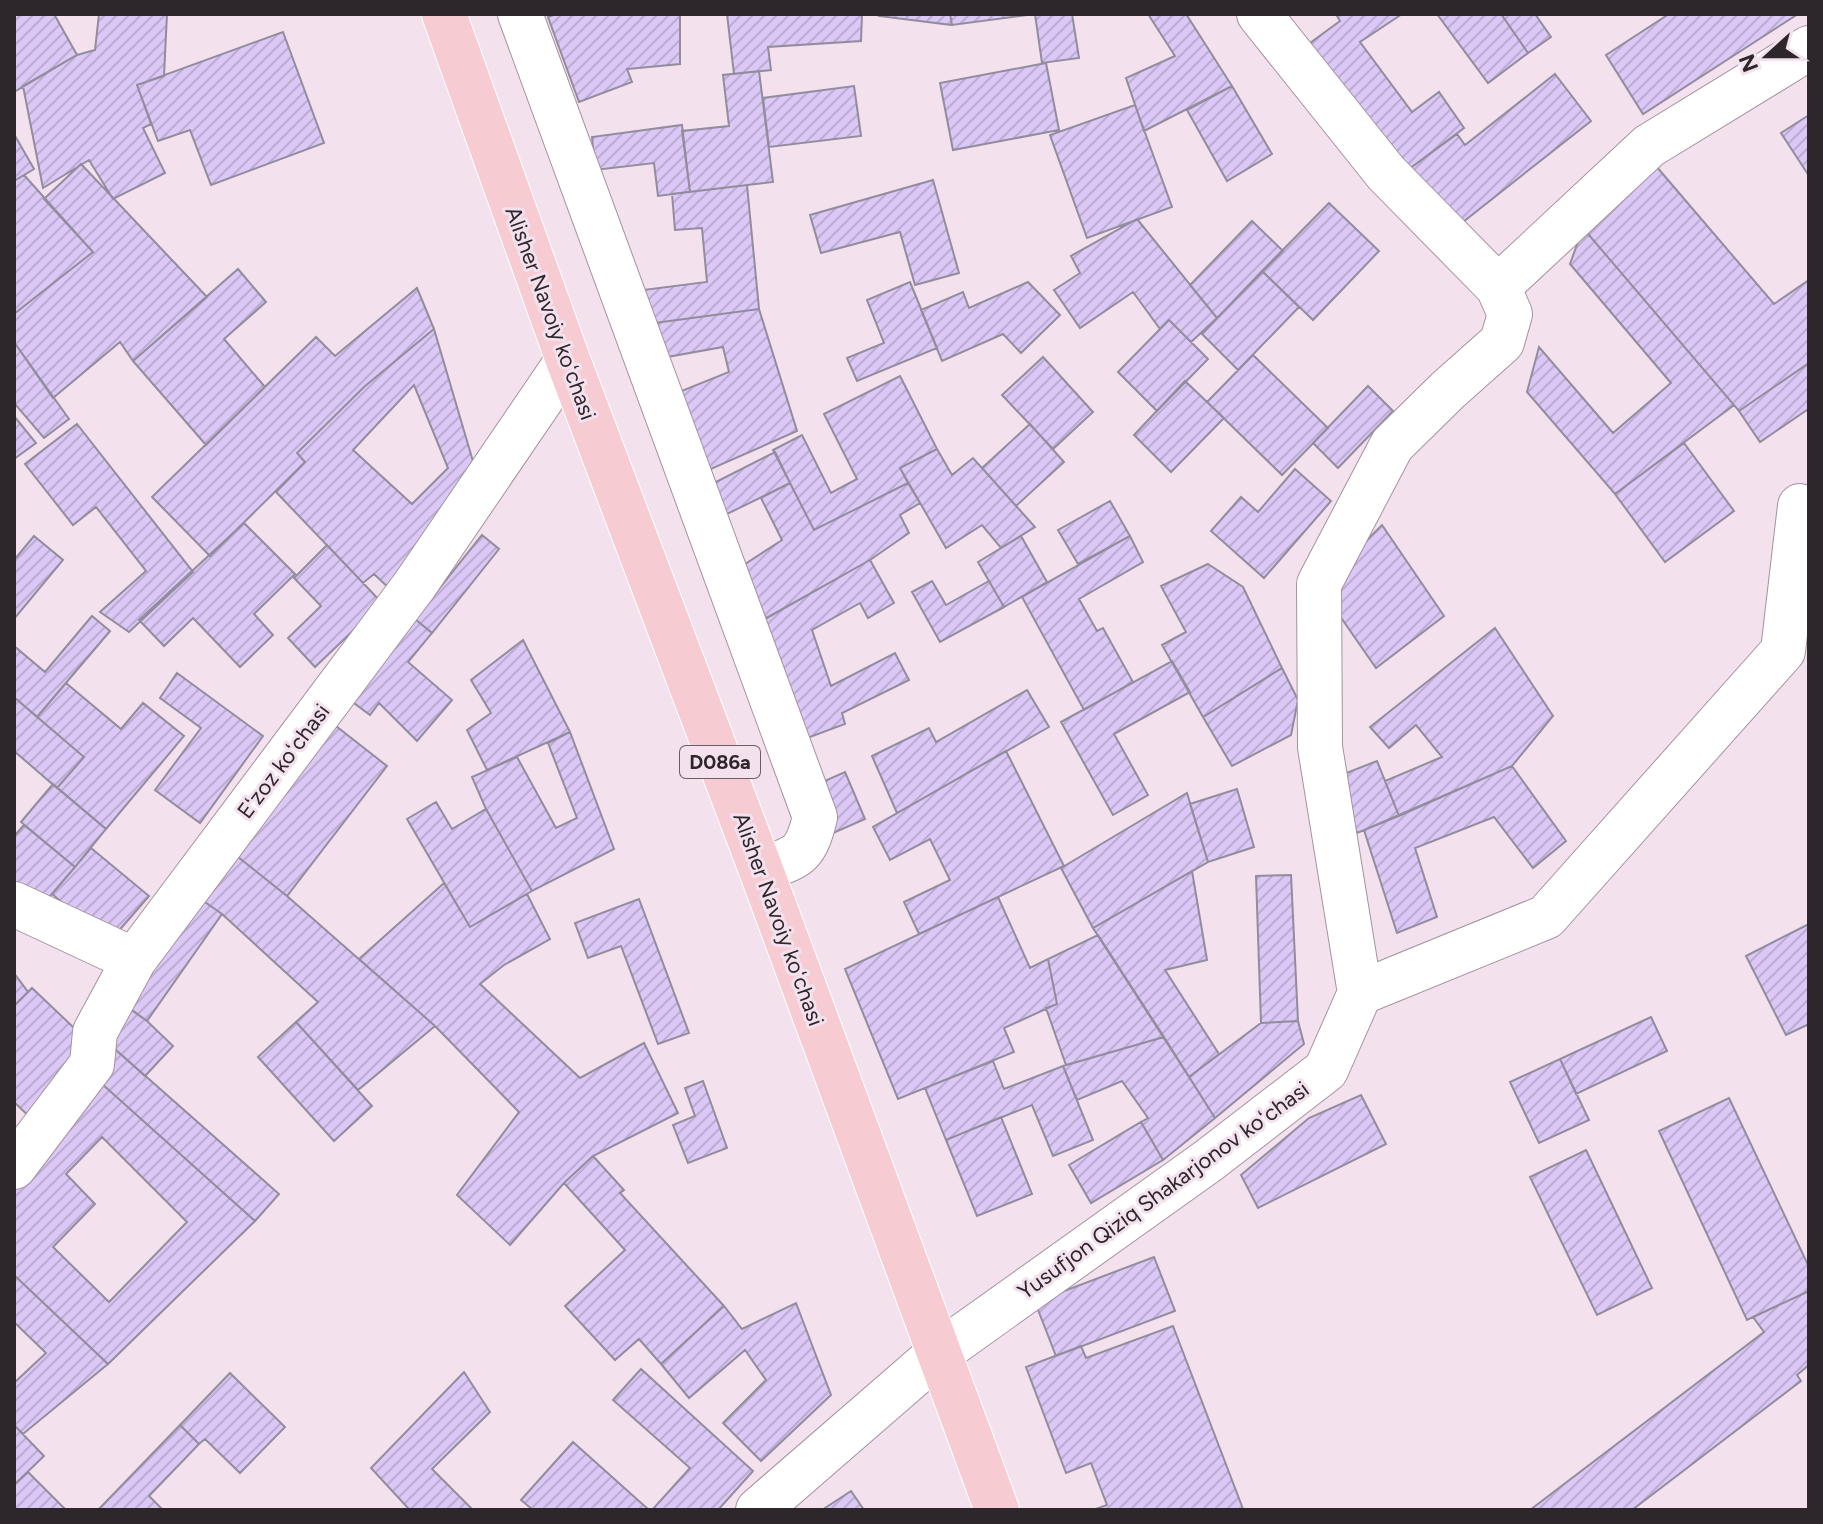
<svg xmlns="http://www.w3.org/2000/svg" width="1823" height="1524" font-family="Figtree,sans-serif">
<defs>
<pattern id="building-hatch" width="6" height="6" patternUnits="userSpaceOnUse" patternTransform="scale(2)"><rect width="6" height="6" fill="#dbc8f6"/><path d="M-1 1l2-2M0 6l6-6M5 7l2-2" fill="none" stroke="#bcacd3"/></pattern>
</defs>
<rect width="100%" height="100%" fill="#f3e1ee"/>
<path fill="url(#building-hatch)" stroke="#938c9d" stroke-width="2" fill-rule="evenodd" d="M14,14h40l23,41 -63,37z
M99,14h68l-3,62 -27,9 14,39 -8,4 22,45 -52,26 -24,-39 -46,28 -20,-102 54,-31 18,-5z
M556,14h124v50l-53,5 5,13 -53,20 -31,-85z
M727,14h135l-1,27 -93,6 3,23 -37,4z
M880,14h70l2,11 -73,-9z
M950,14h122l7,44 -37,5 -7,-49 -83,11z
M1148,14h38l46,72 -88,45 -18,-53 49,-22z
M1339,14h63l-42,28 52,70 27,-20 25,36 -63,47 -95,-129 34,-25 -3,-5z
M1437,14h64l27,39 -40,30z
M1501,14h34l16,23 -23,16z
M1669,14h129l-155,100 -37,-59z
M283,32l41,111 -113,42 -21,-55 -32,11 -21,-56z
M1046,63l13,67 -106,20 -13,-67z
M759,71l14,111 -83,10 -8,-61 47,-5 -6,-51z
M1555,74l36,47 -142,112 -48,-58 56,-41 8,11z
M854,86l7,50 -92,11 -6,-49z
M1232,86l40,68 -45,27 -40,-71z
M1135,105l37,102 -85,31 -37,-103z
M1809,115v61l-28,-43z
M682,125l8,67 -32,4 -4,-33 -59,7 -3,-33z
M14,134l20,35 -20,12z
M81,164l126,133 -74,64 -13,-19 -67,56 -39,-56v-28l79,-62 -49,-53z
M1656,166l118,138 35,-24v83l-70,48 -156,-183z
M24,175l69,77 -79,62v-133z
M933,180l26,93 -44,12 -15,-53 -79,21 -11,-38z
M747,185l12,124 -112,15 -12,-33 72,-9 -5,-54 -27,2 -3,-36z
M1329,203l50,48 -66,69 -51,-49z
M1137,219l80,99 -26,24 -22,-22 -9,9 -27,-37 -53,36 -26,-38 26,-17 -9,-17z
M1252,221l31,30 -66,67 -27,-33z
M1583,228l151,177 -119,89 -88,-102 12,-45 74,86 58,-50 -101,-119z
M238,269l28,33 -42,37 41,48 -59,58 -73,-84z
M1262,271l37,36 -61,63 -36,-36z
M910,282l27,66 -80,33 -10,-23 37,-15 -17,-43z
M1028,282l32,33 -39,38 -18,-19 -61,27 -21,-51 42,-18 6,16z
M417,288l17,41 -70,58 -67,66 8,9 -95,94 -58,-59 164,-160 19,19z
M759,309l38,122 -93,41 -30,-78 55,-22 -6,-25 -67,12 -9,-35z
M1169,320l39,39 -51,52 -39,-39z
M434,329l48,163 -91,98 -17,-16 -11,9 -87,-91 29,-30 -8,-9 67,-66zM414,385l34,83 -36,36 -59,-54z
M14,342l55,77 -25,19 -30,-35z
M1253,355l75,73 -46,47 -75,-73z
M1043,357l50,55 -40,37 -51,-54z
M1809,363v49l-2,-2 -47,32 -21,-31z
M900,376l37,73 -37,19 8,15 -94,47 -41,-80 29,-15 29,58 26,-14 -33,-65z
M1185,381l39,37 -53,54 -37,-37z
M1368,386l25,25 -55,57 -25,-25z
M14,416l22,27 -22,16z
M77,424l116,148 -64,60 -29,-20 46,-41 -50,-64 -23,18 -48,-61z
M1030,424l34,38 -48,44 -34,-38z
M1684,443l50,68 -69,51 -50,-68z
M937,449l15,26 21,-17 62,69 -34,21 -19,-23 -36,23 -46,-80z
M775,452l15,31 -65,32 -15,-30z
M1295,469l36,32 -67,77 -53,-47 30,-34 17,15z
M790,483l24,47 94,-47 12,20 -20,12 9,18 -39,27 -104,58 -27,-50 43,-28 -21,-42z
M1110,501l20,35 -52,28 -20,-34z
M244,523l51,51 -41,40 19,21 -33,32 -47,-49 -29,28 -25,-26z
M1382,525l62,91 -68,52 -43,-62 18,-50z
M482,535l17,14 -67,84 -17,-14z
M34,536l29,24 -49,59v-59z
M1021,536l26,46 -43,25 -26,-45z
M1130,536l13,26 -64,37 18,32 6,-3 30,54 -49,28 -62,-113z
M327,545l55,58 -67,64 -27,-29 33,-32 -27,-28z
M870,560l24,43 -26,15 -8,-15 -48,27 19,56 64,-33 14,27 -67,33 3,11 -43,16 -42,-118z
M1208,564l35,23 39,81 -79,49 -41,-72 24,-13 -25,-46z
M932,581l14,24 43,-24 15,26 -64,35 -28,-50z
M92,616l18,15 -73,86 -23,-20v-51l31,26z
M415,619l17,14 -24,29 44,38 -35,41 -38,-38 -9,12 -20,-15z
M1495,628l58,88 -41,50 -113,50 -14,-35 57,-24 -26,-32 -27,23 -19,-21z
M523,640l47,92 -83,38 -20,-40 24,-17 -20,-33z
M1172,661l18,31 -76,42 34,61 -35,20 -52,-93z
M1282,668l16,32 -7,35 -59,31 -29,-49z
M177,673l86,63 -63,87 -45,-33 46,-62 -41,-30z
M66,683l55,46 22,-26 41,33 -78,93 -49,-41 27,-31 -47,-40z
M1027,690l22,37 -152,86 -25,-57 57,-28 7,14z
M14,697l70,60 -27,31 -43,-37z
M327,719l60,47 -100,130 -59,-47z
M570,732l44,117 -82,42 -46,-82 -14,-32 45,-20 39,71 21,-10 -29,-75z
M1006,751l58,115 -145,68 -15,-32 46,-22 -20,-41 -40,21 -17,-33z
M1377,761l22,55 -42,17 -21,-56z
M1512,766l54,75 -33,27 -39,-51 -79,31 22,69 -40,16 -33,-103z
M845,772l20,47 -34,15 -20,-47z
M53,784l53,45 -31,38 -54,-45z
M1237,789l17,58 -46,15 -18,-58z
M1187,793l21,69 -115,66 -32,-60z
M436,802l16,27 34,-20 46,82 -62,36 -63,-108z
M24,825l51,42 -36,42 -25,-21v-56l2,2z
M91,848l58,48 -40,46 -57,-48z
M228,849l59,47 148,130 -77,64 -62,-68 22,-20 -96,-88 -30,-21z
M1192,871l15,89 -42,10 54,84 -30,23 -96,-149z
M1291,875l7,146 -37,2 -5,-147z
M444,883l26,44 57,-33 23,45 -46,26 -24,19 100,94 64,-35 34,70 -85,43 -29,27 -54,62 -53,-50 62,-83 -84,-86 -76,-67z
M192,893l30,21 -75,107 -30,-22z
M998,897l32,71 18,-9 9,45 -53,24 10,24 -116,47 -53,-130z
M639,899l50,134 -31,11 -37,-98 -33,12 -13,-35z
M1809,924v100l-23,11 -40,-79z
M1098,935l66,102 -98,28 -20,-57 11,-4 -9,-45z
M14,973l14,19 -14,14z
M32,988l59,56 -57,77 -20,-19v-96z
M124,1005l23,16 26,25 -28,30 -46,-41z
M1651,1017l16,34 -91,43 -16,-35z
M1298,1021l6,23 -89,74 -26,-41 72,-54z
M296,1022l76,84 -38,35 -76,-84z
M1164,1037l51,81 -52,42 -22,-38 7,-4 -26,-37 -45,19 -14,-34z
M107,1042l172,152 -24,27 -163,-146z
M1560,1059l29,61 -50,23 -29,-61z
M993,1061l11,28 59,-23 30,74 -40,16 -21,-51 -86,35 -21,-52z
M92,1075l163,146 -147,143 -94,-89v-91zM102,1137l85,85 -78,80 -56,-55 42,-43 -29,-30z
M703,1081l24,67 -39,15 -15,-38 22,-9 -10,-28z
M1361,1095l25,49 -128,64 -17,-33 68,-57z
M1729,1098l80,169v24l-62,29 -88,-189z
M1001,1117l31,77 -55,22 -31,-76z
M1141,1122l22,38 -72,43 -22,-38z
M1586,1150l66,138 -55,27 -67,-138z
M593,1156l31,34 -4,3 104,113 -63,58 -22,-25 -24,21 -50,-54 60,-56 -61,-67z
M1154,1257l21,54 -119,45 -21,-54z
M14,1275l94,89 -85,70 -9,-9v-42l32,-30 -32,-31z
M1809,1291v74l-12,10 4,6 -169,129h-102l234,-178 -11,-15z
M796,1303l35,92 -70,66 -38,-38 43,-43 -21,-30 -56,48 -28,-34 63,-58 18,23z
M1173,1326l70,183 -150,1 14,-5 -16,-42 -25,10 -40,-106 55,-21 5,12z
M641,1369l112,102 -35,39h-66l38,-42 -77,-68z
M464,1372l26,40 -58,57 41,41h-67l2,-2 -37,-40z
M230,1373l55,54 -45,46 -35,-34 -6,5 -19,-19z
M14,1425l30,31 -30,29z
M180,1425l19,19 -50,52 14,14h-65z
M573,1442l76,68h-116l-12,-10z
M28,1472l38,38h-52v-25z
M851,1491l13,19h-42z"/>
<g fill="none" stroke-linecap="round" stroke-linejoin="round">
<defs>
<path id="minor" d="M520,14l295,803c-10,41 -17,39 -54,53
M1498,287l151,-141 160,-98
M14,904l120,56
M1360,993l186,-76 237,-266 17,-145
M14,1167l78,-103 3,-32 39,-72 280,-374 154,-226
M758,1510l181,-157 269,-192 118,-91 34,-77 -40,-246 -1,-163 73,-139 56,-55 54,-48 8,-28 -12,-27 -112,-114 -127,-159"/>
<path id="major" d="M444,14l124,346 193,510 236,640"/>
</defs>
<use href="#minor" stroke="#a4939f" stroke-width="46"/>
<use href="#major" stroke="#fff" stroke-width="46"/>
<use href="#minor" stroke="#fff" stroke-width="44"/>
<use href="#major" stroke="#f7cbd2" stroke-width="44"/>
</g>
<g text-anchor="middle" stroke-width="6" stroke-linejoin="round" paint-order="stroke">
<rect fill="#f3e1ee" stroke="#685e66" stroke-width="2" x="680" y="746" width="80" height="32" rx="6"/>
<g font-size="20" font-weight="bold" fill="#2d262b">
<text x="720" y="769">D086a</text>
</g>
<g font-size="22" fill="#2d262b" stroke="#f3e1ee">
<text transform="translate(551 313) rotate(70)" y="8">Alisher Navoiy koʻchasi</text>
<text transform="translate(283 761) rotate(-53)" y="8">Eʻzoz koʻchasi</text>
<text transform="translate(779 919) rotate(70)" y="8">Alisher Navoiy koʻchasi</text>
<text transform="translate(1163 1190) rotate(-36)" y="8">Yusufjon Qiziq Shakarjonov koʻchasi</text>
</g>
</g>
<rect width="1823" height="1524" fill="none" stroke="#2d262b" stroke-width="32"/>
<g transform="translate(1767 56) rotate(249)" stroke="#f3e1ee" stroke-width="6" paint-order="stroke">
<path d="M0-6L14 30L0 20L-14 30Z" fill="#2d262b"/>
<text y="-12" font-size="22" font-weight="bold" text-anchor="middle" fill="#2d262b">N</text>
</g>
</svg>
